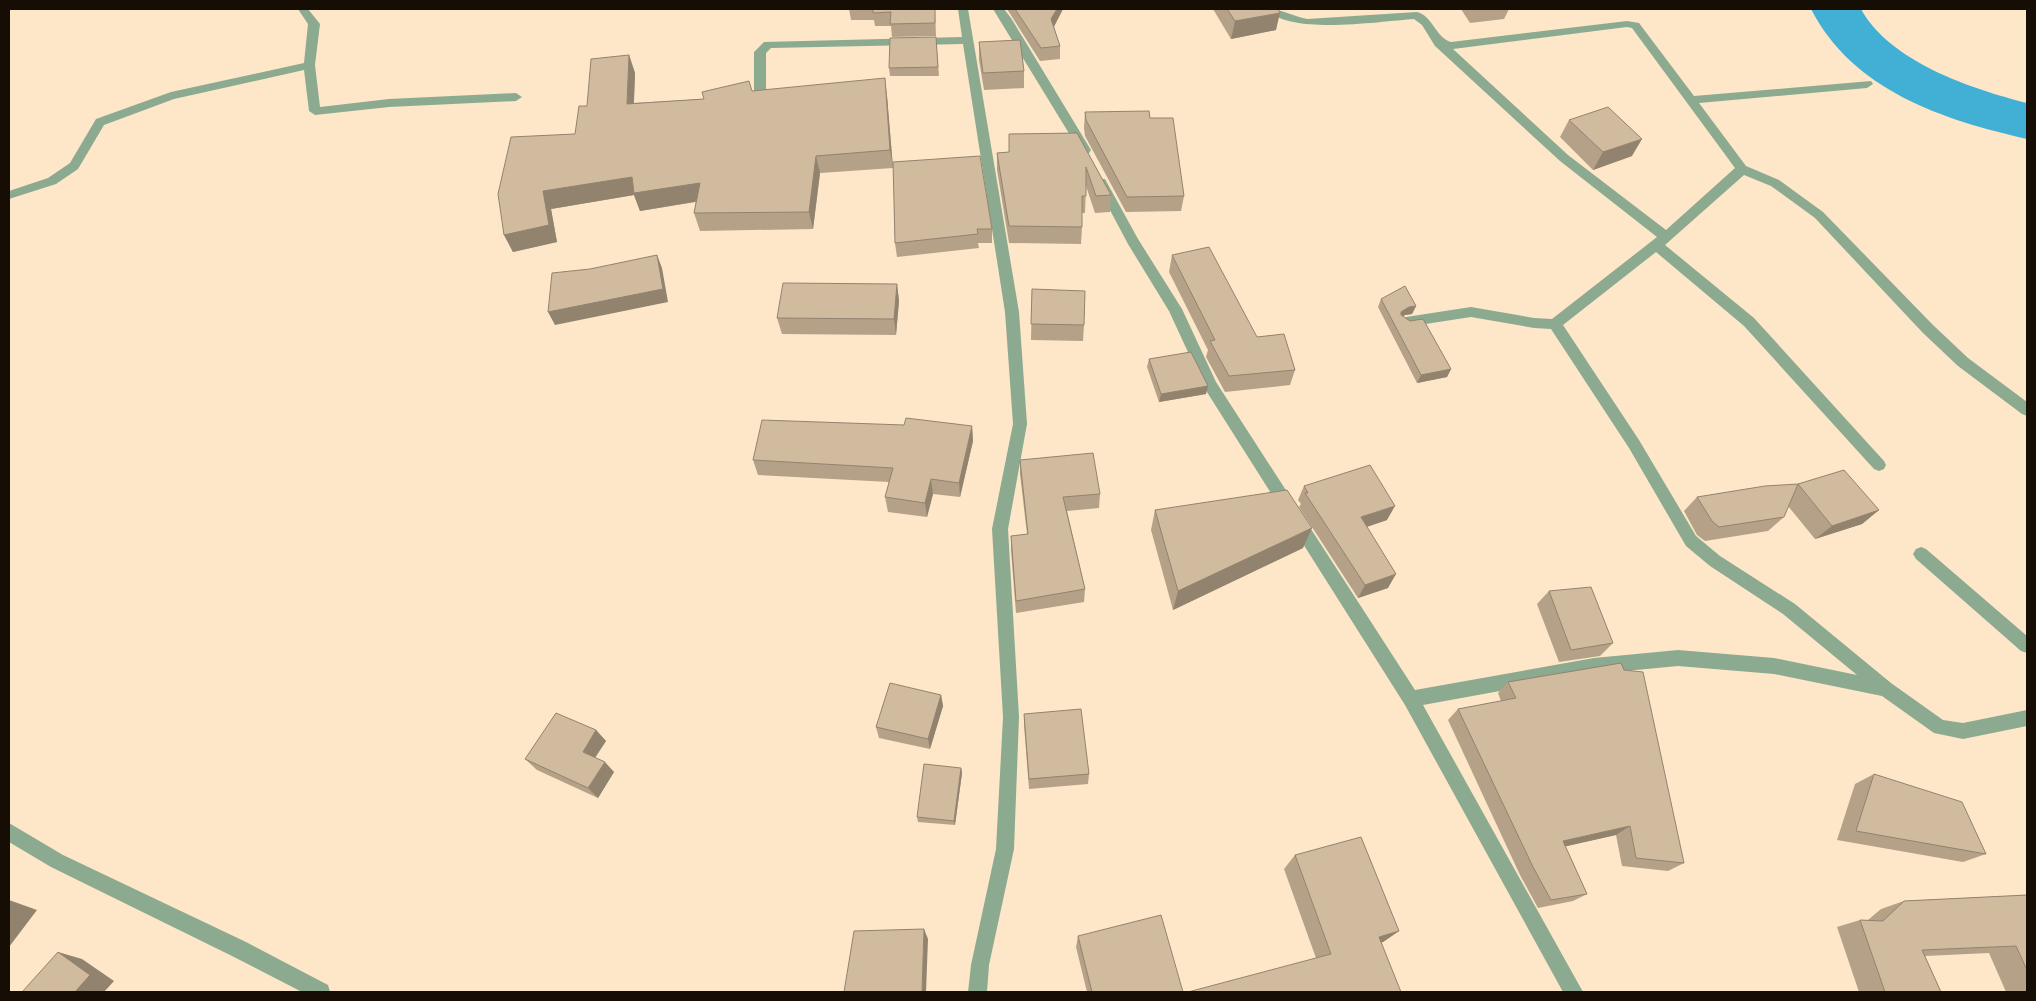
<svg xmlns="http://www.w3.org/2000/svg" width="2036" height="1001" font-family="Manrope,sans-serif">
<rect width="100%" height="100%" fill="#fde7c8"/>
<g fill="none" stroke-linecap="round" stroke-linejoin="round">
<path fill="#42b0d5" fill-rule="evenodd" d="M1811,9h50c29,53 111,80 166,94v36c-83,-19 -174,-48 -216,-130z"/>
<path fill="#8baa90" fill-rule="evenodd" d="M298,9h10l12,15 -5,41 5,42 69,-8 127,-6 6,4 -6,4 -127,6 -74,8 -6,-4 -5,-41 -130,29 -70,26 -26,44 -22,15 -47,15v-8l39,-13 22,-15 26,-44 75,-27 133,-29 4,-39z
M958,9h10l51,303 8,112 -19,105 11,188 -5,132 -25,116 -2,27h-19l3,-27 25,-116 7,-132 -11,-188 21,-105 -8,-112 -42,-268 -192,4 -5,5v39l-6,4 -6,-4v-40l10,-10 198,-5z
M993,9h11l7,9 80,132 -2,3h-8z
M1268,9c14,0 24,7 39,10l110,-7c16,4 18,25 34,30l176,-21 12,2 55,73 177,-15 2,3 -6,4 -168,15 47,63 33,14 44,32 110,113 35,33 59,44v14l-5,-2 -64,-48 -35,-33 -108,-115 -44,-32 -27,-11 -79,70 89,73 130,143 2,4 -2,4 -5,2 -5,-2 -130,-143 -88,-74 -93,73 76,115 57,96 24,20 75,48 96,79 52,37 20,3 64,-13v16l-64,13 -29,-6 -52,-37 -108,-22 -96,-8 -84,8 -171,31 160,287h-20l-158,-287 -200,-316 -36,-78 -41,-67 -33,-62 2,-3h8l33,60 44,70 34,73 199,308 179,-32 84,-8 96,8 83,17 -74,-61 -73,-48 -24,-20 -57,-98 -78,-119 -17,-1 -63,-11 -65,10 -7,-5 7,-5 65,-10 63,11 18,1 105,-82 -97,-76 -125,-115 -13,-21 -8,-6c-31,2 -128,17 -146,-10zM1627,27l5,1 103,140 -69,62 -98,-75 -115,-106z
M1921,547l5,2 101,87v17l-6,-2 -105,-92 -3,-5 3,-5z
M9,823l54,32 183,87 82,43 2,7h-28l-70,-36 -181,-89 -42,-25z"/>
</g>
<path fill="#b4a188" d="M849,9h86l1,27 -44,1 -1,-11h-16l-1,-6h-23z
M1007,9h56l-9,18 6,19v13l-20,2z
M1213,9h65l-2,21 -45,9z
M1461,9h48l-5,10 -34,4z
M936,37l3,39h-49l-1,-8z
M979,42l45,29v17l-40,2 -5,-30z
M629,55l6,18 -1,30 70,-4 48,-8 135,5 6,72 -73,5 -7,56 -113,2 -6,-18 2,-11 -56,9 -6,-16 -83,14 6,33 -44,10 -9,-17 71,-101 12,-28z
M1085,112l65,6 34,78 -3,15 -55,1 -41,-76 -1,-8z
M1569,120l63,36 -39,14 -33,-33z
M1077,133l34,62 -1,17 -15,1 -9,-27 -1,27h-3v14l-1,17 -72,-1 -12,-73v-17l12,-1v-18z
M893,162l99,67v14h-14l1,5 -82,9 -2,-14z
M1172,255l85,82 38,33 -5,15 -65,7 -19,-35 2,-7 -39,-78z
M897,284l2,17 -3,34 -114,-1 -5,-16z
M1032,289l52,36 -1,16 -52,-1z
M1381,299l35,7 -4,8 -7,1 -2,2 48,52 -4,8 -30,6 -39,-76z
M1149,359l57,35 -47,8 -12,-35z
M904,425l68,1 1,15 -13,56 -27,-3 -6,23 -39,-5 -3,-15 4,-15 -131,-7 -5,-15z
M1020,460l80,34 -1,14 -32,3 18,78 -1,13 -68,11 -5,-63v-14l16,-2 -7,-60z
M1798,484l81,26 -17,14 -47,15 -27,-33 -4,11 -16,14 -63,10 -8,-6 -13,-24 13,-14z
M1304,486l83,34 -20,7 21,61 -30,10 -59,-91 2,-3 -3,-4z
M1155,510l148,38 -130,62 -22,-80z
M1549,591l64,52 -13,13 -41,6 -22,-58z
M1508,682l176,181 -16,8 -46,-5 -6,-31 -51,11 22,48 -14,7 -35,7 -18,-33 -72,-155 10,-11 43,-8 -3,-8z
M941,695l2,11 -13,43 -51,-11 -3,-11z
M1024,714l65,60 -1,10 -59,5 -5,-64z
M596,730l10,11 -11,17 19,14 -16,26 -61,-28 -12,-11z
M961,768l1,5 -7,52 -37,-3 -1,-5z
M1874,774l112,80 -23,8 -126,-22 18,-56z
M1295,855l104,76 -16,11 -67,16 -32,-89z
M2027,895v97h-21l-17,-39 -64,3 16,36h-82l-22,-65 23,-7h8l13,-11 23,-8z
M1078,936l105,56h-96l-11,-45z"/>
<path fill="#92836f" d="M1057,9h6l-12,23v-13z
M1280,13l-4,17 -45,9 4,-18z
M629,55l6,18 -2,48 -6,-17z
M885,78l2,18 6,72 -3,-18z
M1642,139l-10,17 -39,14 10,-18z
M816,156l4,17 -7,56 -4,-17z
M632,177l68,6 5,17 -65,11 -6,-16 -83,14 6,33 -44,10 -9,-17 39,-44z
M657,255l5,13 6,34 -113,23 -7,-13z
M897,284l2,17 -3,34 -2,-16z
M1416,306l-4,8 -7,1 -7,5 3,-8 8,-5z
M1451,369l-4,8 -30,6 4,-8z
M1208,386l-2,8 -47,8 2,-8z
M972,426l1,15 -13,56 -1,-14z
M931,479l2,15 -6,23 -2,-14z
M1395,506l-8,14 -33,11 7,-14z
M1879,510l-17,14 -47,15 17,-13z
M1312,528l-9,20 -130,62 5,-19z
M1396,574l-8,14 -30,10 7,-13z
M941,695l2,11 -13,43 -2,-10z
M596,730l10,11 -14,21 -9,-10z
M605,762l9,10 -16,26 -10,-10z
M961,768l1,5 -7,52 -1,-4z
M1630,826l-14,9 -66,15 13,-9z
M9,900l28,10 -28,37z
M924,929l4,10 -2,53h-4z
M1399,931l-16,11 -18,5 14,-10z
M58,952l24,7 32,22 -10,11h-29z"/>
<path fill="#d1bb9e" stroke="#92836f" d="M873,9h62v14l-45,1 1,-12 -18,1z
M1015,9h42l-6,10 9,27 -19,2z
M1227,9h51l2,4 -45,8z
M936,37l2,30 -49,1 1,-30z
M1020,40l4,31 -41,2 -4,-31z
M629,55l-2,49 77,-5 -2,-7 47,-11 3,10 133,-13 5,72 -74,6 -7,56 -115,1 6,-30 -66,10 -2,-16 -89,14 6,34 -45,10 -6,-41 13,-57 64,-3 4,-28h8l4,-47z
M1608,107l34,32 -39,13 -34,-32z
M1149,111l1,7h23l11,78 -57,1 -41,-77 -1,-8z
M1077,133l34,62 -15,1 -10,-29v29h-4v31l-73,-1 -12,-73 12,-1v-18z
M980,156l12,73h-15l1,5 -83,9 -2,-81z
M1209,247l48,90 27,-3 11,36 -66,6 -19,-35 5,-1 -43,-85z
M657,255l6,34 -115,23 4,-39 38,-4z
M783,283l114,1 -3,35 -117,-1z
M1405,286l11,20 -7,1 -8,5v3l9,6 13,-2 28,50 -30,6 -40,-76z
M1032,289l53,2 -1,34 -53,-1z
M1191,352l17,34 -47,8 -12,-35z
M906,418l66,8 -13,57 -28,-4 -6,24 -40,-6 8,-29 -140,-8 9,-40 142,5z
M1093,453l7,41 -37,3 22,92 -69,12 -5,-65 17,-2 -8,-74z
M1370,465l25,41 -34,11 35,57 -31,11 -60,-92h3l-4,-7z
M1844,470l35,40 -47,16 -34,-42z
M1798,484l-14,33 -65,10 -7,-6 -15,-24 68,-11z
M1287,490l25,38 -134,63 -23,-81z
M1591,587l22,56 -42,7 -22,-59z
M1621,663l3,7 19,2 41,191 -48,-5 -6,-32 -67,15 24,53 -36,6 -18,-33 -75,-158 58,-11 -8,-16z
M890,683l51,12 -13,44 -52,-12z
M1081,709l8,65 -60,5 -5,-65z
M556,713l40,17 -13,22 22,10 -17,26 -63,-29z
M924,764l37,4 -7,53 -37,-4z
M1874,774l88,28 24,52 -130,-23z
M1361,837l38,94 -20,6 22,55h-213l143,-38 -36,-99z
M2027,895v75l-11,-24 -94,4 19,42h-56l-25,-72 23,1 21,-20z
M1161,915l22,77h-91l-14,-56z
M924,929l-2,63h-78l10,-61z
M58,952l32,23 -15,17h-53z"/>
<rect width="2036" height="1001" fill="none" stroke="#160e05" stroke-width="20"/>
</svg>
